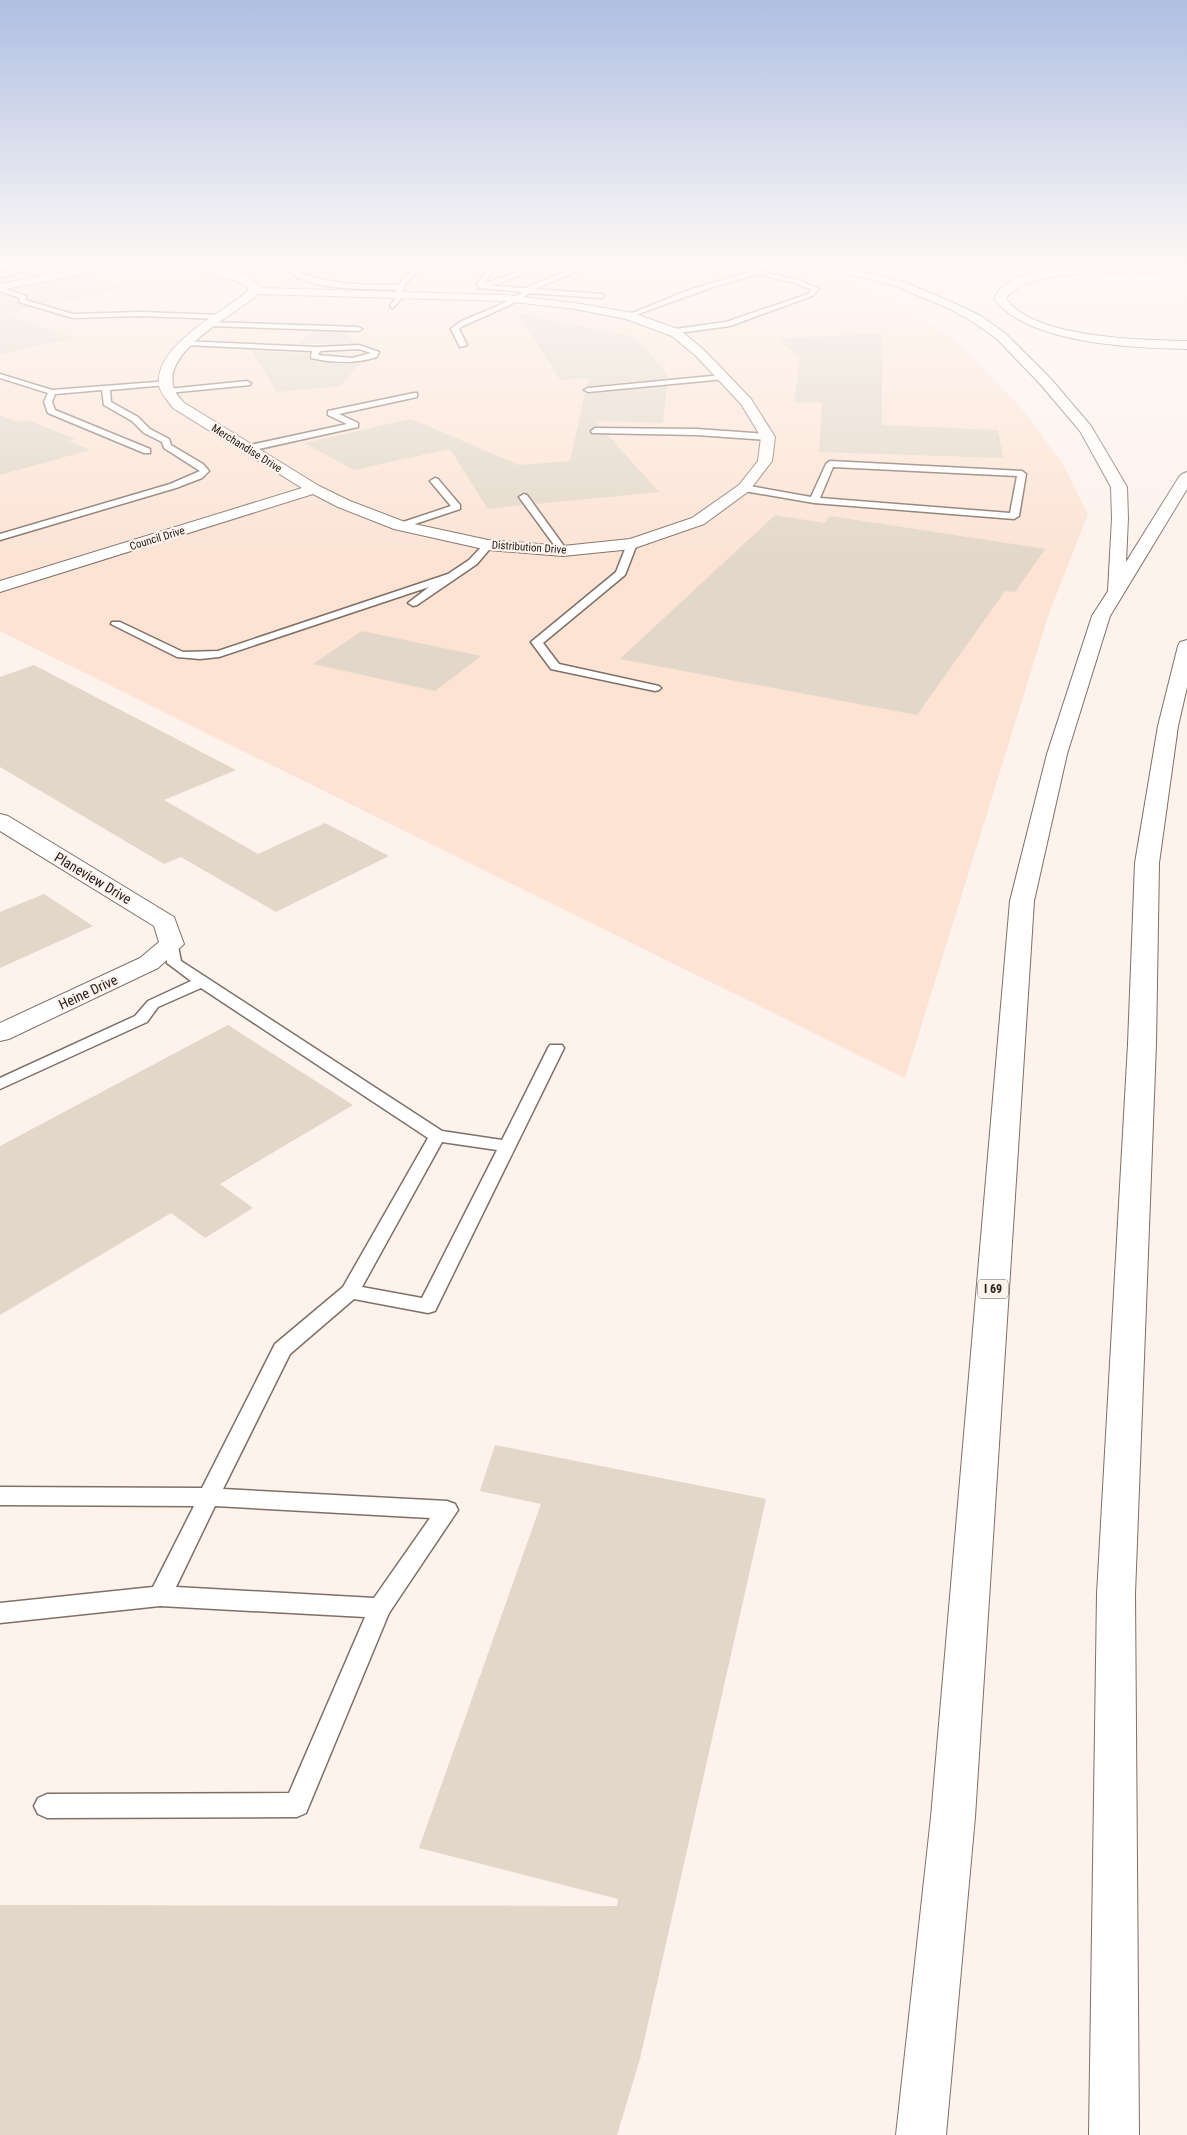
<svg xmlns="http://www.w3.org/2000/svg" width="1187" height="2135" font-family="'Roboto Condensed',sans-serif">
<rect width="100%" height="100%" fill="#fdf2ec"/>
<path fill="#fce3d4" d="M158,263h606l85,17 63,31 49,34 58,60 44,59 25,50 -39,99 -144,465 -905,-447v-337z"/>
<path fill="#e2d7c8" d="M0,263h40l-40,8z
M53,266l12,3 -65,13v-3z
M85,275l44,13 -80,17 -22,-6v-5l-14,-5z
M0,293l18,6v5l15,4 -28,6 70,24 -75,16z
M517,313l118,24 33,38v3l-81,8 2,-8 -29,2z
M313,331l33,1 9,11 -56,1z
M882,333v92l116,5 5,28 -184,-6 3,-49 -28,-1 6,-43 -21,-20z
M252,351l58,2 -1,6 10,3 25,2 17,-1 -21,23 -63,6z
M667,386l-4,37 -68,-2 5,5h-6l-5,5 3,4h16l51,57 -123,12 -7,-10 -4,-2 -8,5 6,8 -35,4 -38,-60 -96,21 -50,-27 107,-24 108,46 51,-4 15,-68z
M0,415l19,7 8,-2 49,19 -8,2 22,9 -90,25z
M775,515l49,8 6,-7 215,33 -30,43 -10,-1 -88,124 -297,-56z
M362,631l119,25 -46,35 -122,-27z
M34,665l202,105 -72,30 94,54 67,-31 64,33 -113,56 -95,-55 -17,7 -164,-97v-90z
M44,894l49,32 -93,42v-56z
M228,1025l125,80 -133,79 33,24 -48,30 -34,-25 -171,102v-169z
M495,1445l271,54 -126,560 -23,76h-617v-230l617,1 1,-7 -199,-51 122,-344 -61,-13z"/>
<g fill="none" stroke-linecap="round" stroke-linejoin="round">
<defs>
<path id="lane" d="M47,263h10l-57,14v-4z
M62,263h9l21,6 -3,2z
M307,263h8l-17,9c32,13 66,13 100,13l20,-22h6l-19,22 -4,14 -8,9 -3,-2 5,-7 1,-10c-30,0 -80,2 -105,-16l4,-5z
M493,263h6l-16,21 61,-21h8l-60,23 35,2 5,-3 56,-22h8l-61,26 66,5 3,2 -3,2 -71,-5 -20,12 -49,22 -2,2 8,16 -7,2 -9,-18c9,-9 21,-12 32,-17 14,-5 27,-12 40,-20l-44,-4 -2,-4z
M713,263h10l76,17 20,9 -7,7 -82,30 -59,8 -4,-2 1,-2 58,-8 82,-28 4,-4 -17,-7 -37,-9 -48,14 -80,29 -5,-1 64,-26 61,-18z
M0,287l26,9 -1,4 48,14 68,-2 79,3 4,2 -4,2 -79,-3 -68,2 -54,-16 1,-4 -20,-7z
M209,322l149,5 4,2 -4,2 -146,-5h-3z
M182,341l135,6 42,-2 20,7 -2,5c-22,7 -43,6 -66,1l1,-7 -127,-6h-3zM359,349l12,4 -19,5 -34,-3 2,-4z
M0,374l52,16 117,-9 1,2 -4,2 -56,5 1,12 27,15 12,12 19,10 2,6 32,19 6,7 -7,7 -26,10 -176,52v-6l170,-50 30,-13 -36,-23 -2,-6 -18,-9 -12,-12 -28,-16 -2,-15 -47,4 -3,8 3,8 95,39v4h-6l-96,-40 -4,-11 4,-9 -48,-15z
M722,375l4,2 -1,2 -137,13 -4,-2 4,-2z
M247,381l4,2 -1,2 -82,8 -4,-2 4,-2z
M414,393h3v4l-78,17 19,9v4l-108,24 -4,-3 4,-3 97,-21 -19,-9v-4z
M595,428l102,1 71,5 4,3 -4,3 -71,-5 -105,-2 -1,-2z
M830,461l192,10 4,3 -7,42 -5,3 -200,-16 -70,-12 -5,-3 5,-3 67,12 15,-33zM833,467l184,9 -7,37 -190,-15z
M435,478l3,1 22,26v4l-57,19h-6v-4l54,-18 -21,-25z
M524,494l3,1 39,54v4h-6l-41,-56z
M632,541l5,3 -12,31 -82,68 16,21 100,22 2,2 -2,2 -4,1 -104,-22 -20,-27 85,-70 11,-28z
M488,542l5,3 -16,19 -60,41 -4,1 -5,-3 21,-16 -210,70 -19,2 -23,-2 -66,-33 1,-2h8l63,30 35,-1 230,-77 21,-14 16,-17z
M172,940l5,1 4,20 261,170 60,9 46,-92 2,-3h12l2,3 -129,263 -7,2 -74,-14 -64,55 -67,135 224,12 8,3 3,6 -69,103 -83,200 -9,4 -250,1 -9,-4 -4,-8 4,-8 9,-4 242,-1 76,-176 -205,-11 -160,17v-20l153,-16 41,-81 -194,-1v-18l202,1 73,-144 68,-57 85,-149 -227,-150 -43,19 -11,15 -147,67v-11l135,-62 13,-15 43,-20 -24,-18 -2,-19 2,-3zM442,1142l55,8 -75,148 -60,-11zM215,1506l215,12 -56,80 -198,-11z"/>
<path id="street" d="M180,263c18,-2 71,8 81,25l245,7 69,8 58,10 47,17 24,20 47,49 24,38 -3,24 -23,30 -45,33 -72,25 -69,7 -75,-6 -94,-21 -56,-22 -25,-13 -313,98v-11l302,-93 -129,-80c-5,-7 -13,-15 -14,-23 -4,-41 64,-72 90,-95l-4,-5 -8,-4 -56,-16zM258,294l248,7 69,8 51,10 46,17 24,20 45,48 20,33 -3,24 -19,24 -47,33 -62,21 -67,7 -75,-6 -83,-18 -55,-21 -31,-15 -136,-84c-4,-5 -9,-10 -10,-17 -7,-37 61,-69 85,-91z
M0,814l8,2 166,101 10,27 -26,24 -149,71 -9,2v-18l140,-65 19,-16 -5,-16 -154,-95z"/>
<path id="secondary" d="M108,263h20l-5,3 -123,24v-6z"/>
<path id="highway" d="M814,263h16l74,19 54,23 23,11 24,17 46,46 40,47 36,61 1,31 -2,44 53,-85 3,-3 5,-2v17l-77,127 -43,138 -33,147 -59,916 -29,318h-50l35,-318 79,-916 37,-147 45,-138 16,-25 4,-73 -1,-31 -31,-56 -39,-46 -44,-46 -24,-17 -23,-13 -54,-23 -81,-21z
M1120,266l67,1v6c-36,0 -163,-9 -181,26 3,3 7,8 11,11 38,28 124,30 170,31v8c-53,-1 -159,-5 -193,-50 3,-4 5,-10 9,-13 28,-21 83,-19 117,-20z
M1187,640v47l-9,39 -19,137 -3,181 -21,550 4,541h-50l8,-541 31,-550 7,-181 23,-137 20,-80 2,-4z"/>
</defs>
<use href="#lane" stroke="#7f7066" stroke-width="3"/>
<use href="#street" stroke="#7f7066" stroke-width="2"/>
<use href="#secondary" stroke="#7f7066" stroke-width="2"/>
<use href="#highway" stroke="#7f7066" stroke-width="2"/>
<use href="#lane" fill="#fff" fill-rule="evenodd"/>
<use href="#street" fill="#fff" fill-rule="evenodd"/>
<use href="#secondary" fill="#fff" fill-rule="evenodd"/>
<use href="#highway" fill="#fff" fill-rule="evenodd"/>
</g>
<linearGradient id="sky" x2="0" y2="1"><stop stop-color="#afbfe2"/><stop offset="0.47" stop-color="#fef9f6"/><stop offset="1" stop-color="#fef9f6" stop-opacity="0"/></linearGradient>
<rect width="1187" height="562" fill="url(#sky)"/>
<g text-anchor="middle" stroke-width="4.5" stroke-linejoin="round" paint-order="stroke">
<g font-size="11" fill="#29221e" stroke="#fdf2ec">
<text transform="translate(247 448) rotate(32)" y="4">Merchandise Drive</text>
<text transform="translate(157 538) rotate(-17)" y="4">Council Drive</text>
<text transform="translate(529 547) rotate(4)" y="4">Distribution Drive</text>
</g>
<rect fill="#fdf2ec" stroke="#69605c" stroke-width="1" x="978" y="1279.5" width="30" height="19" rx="4"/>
<g font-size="12" font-weight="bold" fill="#29221e">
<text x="993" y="1293">I 69</text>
</g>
<g font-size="14" fill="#29221e" stroke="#fdf2ec">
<text transform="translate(93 878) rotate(31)" y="5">Planeview Drive</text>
<text transform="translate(88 992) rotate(-25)" y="5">Heine Drive</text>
</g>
</g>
</svg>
